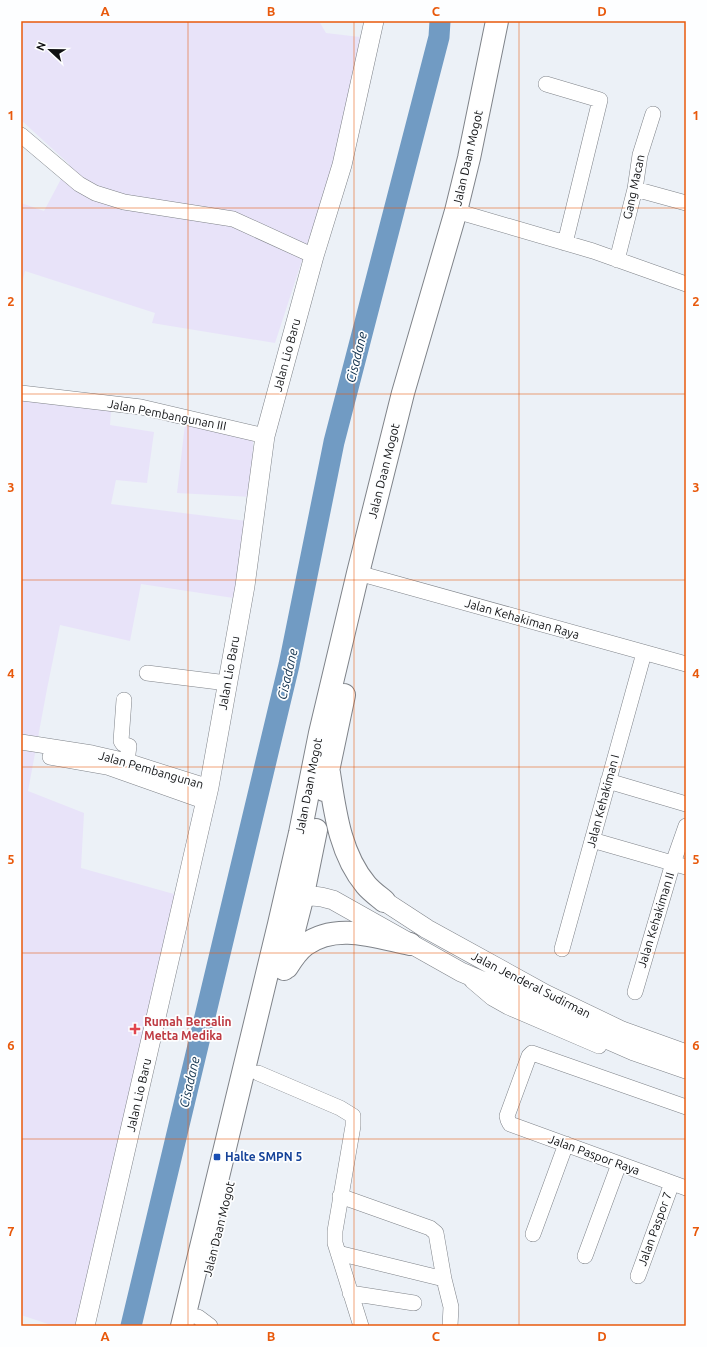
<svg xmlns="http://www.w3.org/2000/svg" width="707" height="1347" font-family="Ubuntu,sans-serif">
<rect width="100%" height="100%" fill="#ecf1f7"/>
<path fill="#e8e3f9" d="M21,21h298l7,12 34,4 -19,104 -66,202 -123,-20 3,-10 -130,-42 -4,17v-85l23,8 25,-47 -48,-44z
M21,395l90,16 -1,14 44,7 -7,51 -31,-3 -5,24 136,17 -7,78 -99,-15 -11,57 -70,-16 -13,64 -19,102 56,22 -3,55 100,28 -99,430h-28l-33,-11z
M185,424l68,16 -1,57 -75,-4z"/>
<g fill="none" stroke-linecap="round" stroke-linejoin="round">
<path stroke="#719bc3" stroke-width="21" d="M131,1326l158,-661 45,-223 105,-405 1,-16"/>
<defs>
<path id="minor" d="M546,84l54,16 -35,143
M21,135l58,49 16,9 29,9 109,17 81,37
M635,189l51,14
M456,211l137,40 93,33
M617,260l18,-71 5,-34 13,-41
M21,393l120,14 124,29
M358,573l328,91
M147,673l80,10
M124,700l-3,41 2,3 6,2 -2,15
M21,742l71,11 35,8 82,26
M50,757l57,10 99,35
M608,781l78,23
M592,840l94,27
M562,949l82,-296
M472,981l20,17 16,9 91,39
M635,992l38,-129 13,-37
M258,1073l82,35 13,8v10l-18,105v12l26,83
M686,1107l-154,-54 -3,3 -22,60 1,4 2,4 176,64
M533,1234l33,-90
M338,1253l106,26 -8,-46 -6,-5 -90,-32
M585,1256l34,-92
M638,1276l34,-93
M444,1279l7,28 -1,19
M350,1293l64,10
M198,1317l12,9"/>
<path id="major" d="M384,901l43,28 118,65 77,37 64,23
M292,906c12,-13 25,-11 41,-6l128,72 40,17 85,41 48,21 52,18
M85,1326l124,-539 36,-201 20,-150 49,-180 28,-91 32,-144"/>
<path id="highway" d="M329,773c6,39 11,81 37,112 5,6 12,11 18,16
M324,790l20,-95
M287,967c5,-8 10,-16 18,-22 31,-23 71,-8 105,-1
M284,969l18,-70 14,-69
M182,1326l97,-402 21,-91 20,-100 38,-160 45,-180 53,-182 13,-53 28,-137"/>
</defs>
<use href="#minor" stroke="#7f8389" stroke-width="16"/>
<use href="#major" stroke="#7f8389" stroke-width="20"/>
<use href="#highway" stroke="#7f8389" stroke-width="24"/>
<use href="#minor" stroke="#fff" stroke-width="15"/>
<use href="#major" stroke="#fff" stroke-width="19"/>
<use href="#highway" stroke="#fff" stroke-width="22"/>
</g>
<path fill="none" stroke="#e8590c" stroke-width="1" stroke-opacity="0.55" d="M188,21v1305M354,21v1305M519,21v1305M21,208h665M21,394h665M21,580h665M21,767h665M21,953h665M21,1139h665"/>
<path fill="#e0444e" stroke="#fdfeff" stroke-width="1.5" d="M133 1023h4v4h4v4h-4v4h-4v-4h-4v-4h4z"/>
<rect fill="#1a4fb4" stroke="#fdfeff" stroke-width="1.5" x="213" y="1153" width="8" height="8" rx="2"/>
<g text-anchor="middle" stroke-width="3.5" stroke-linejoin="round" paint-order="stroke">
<g font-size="12" fill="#101113" stroke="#fdfeff">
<text transform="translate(468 158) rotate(-77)" y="4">Jalan Daan Mogot</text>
<text transform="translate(634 187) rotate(-78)" y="4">Gang Macan</text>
<text transform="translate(287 355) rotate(-75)" y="4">Jalan Lio Baru</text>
<text transform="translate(167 415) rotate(11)" y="4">Jalan Pembangunan III</text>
<text transform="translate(384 471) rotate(-76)" y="4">Jalan Daan Mogot</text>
<text transform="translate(522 619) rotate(16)" y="4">Jalan Kehakiman Raya</text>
<text transform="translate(229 673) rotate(-80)" y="4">Jalan Lio Baru</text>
<text transform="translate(151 770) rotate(16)" y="4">Jalan Pembangunan</text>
<text transform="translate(309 786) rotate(-79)" y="4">Jalan Daan Mogot</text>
<text transform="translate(603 801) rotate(-75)" y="4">Jalan Kehakiman I</text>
<text transform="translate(656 920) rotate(-73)" y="4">Jalan Kehakiman II</text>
<text transform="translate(531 985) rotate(27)" y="4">Jalan Jenderal Sudirman</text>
<text transform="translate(139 1095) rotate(-77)" y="4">Jalan Lio Baru</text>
<text transform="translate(594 1155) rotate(20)" y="4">Jalan Paspor Raya</text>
<text transform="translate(219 1229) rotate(-76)" y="4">Jalan Daan Mogot</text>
<text transform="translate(655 1229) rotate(-70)" y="4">Jalan Paspor 7</text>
</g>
<g font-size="12" font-weight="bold" fill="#be3a42" stroke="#fdfeff" text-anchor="start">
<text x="144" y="1026">Rumah Bersalin<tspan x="144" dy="14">Metta Medika</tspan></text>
</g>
<g font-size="12" font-weight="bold" fill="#164399" stroke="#fdfeff" text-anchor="start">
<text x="225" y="1161">Halte SMPN 5</text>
</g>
<g font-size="13" font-style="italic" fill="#0c2d49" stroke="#fdfeff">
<text transform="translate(356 357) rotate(-76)" y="5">Cisadane</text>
<text transform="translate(287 674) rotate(-77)" y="5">Cisadane</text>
<text transform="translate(189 1082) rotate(-77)" y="5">Cisadane</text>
</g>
</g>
<rect width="707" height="1347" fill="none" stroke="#fdfeff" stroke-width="44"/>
<g transform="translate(50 50) rotate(292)" stroke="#fdfeff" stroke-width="3" paint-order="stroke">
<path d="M0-3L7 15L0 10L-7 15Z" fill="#101113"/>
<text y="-6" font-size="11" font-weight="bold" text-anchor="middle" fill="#101113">N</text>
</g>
<rect x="22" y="22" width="663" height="1303" fill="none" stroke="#e8590c" stroke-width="1.5"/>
<g font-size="13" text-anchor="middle" font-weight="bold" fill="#e8590c">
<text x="105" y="16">A</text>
<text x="271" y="16">B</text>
<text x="436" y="16">C</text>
<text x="602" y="16">D</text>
<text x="11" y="120">1</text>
<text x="696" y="120">1</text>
<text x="11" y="306">2</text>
<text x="696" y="306">2</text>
<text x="11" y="492">3</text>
<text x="696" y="492">3</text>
<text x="11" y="678">4</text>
<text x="696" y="678">4</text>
<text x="11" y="864">5</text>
<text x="696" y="864">5</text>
<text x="11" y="1050">6</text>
<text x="696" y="1050">6</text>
<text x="11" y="1236">7</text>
<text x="696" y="1236">7</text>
<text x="105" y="1341">A</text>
<text x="271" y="1341">B</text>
<text x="436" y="1341">C</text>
<text x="602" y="1341">D</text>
</g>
</svg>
